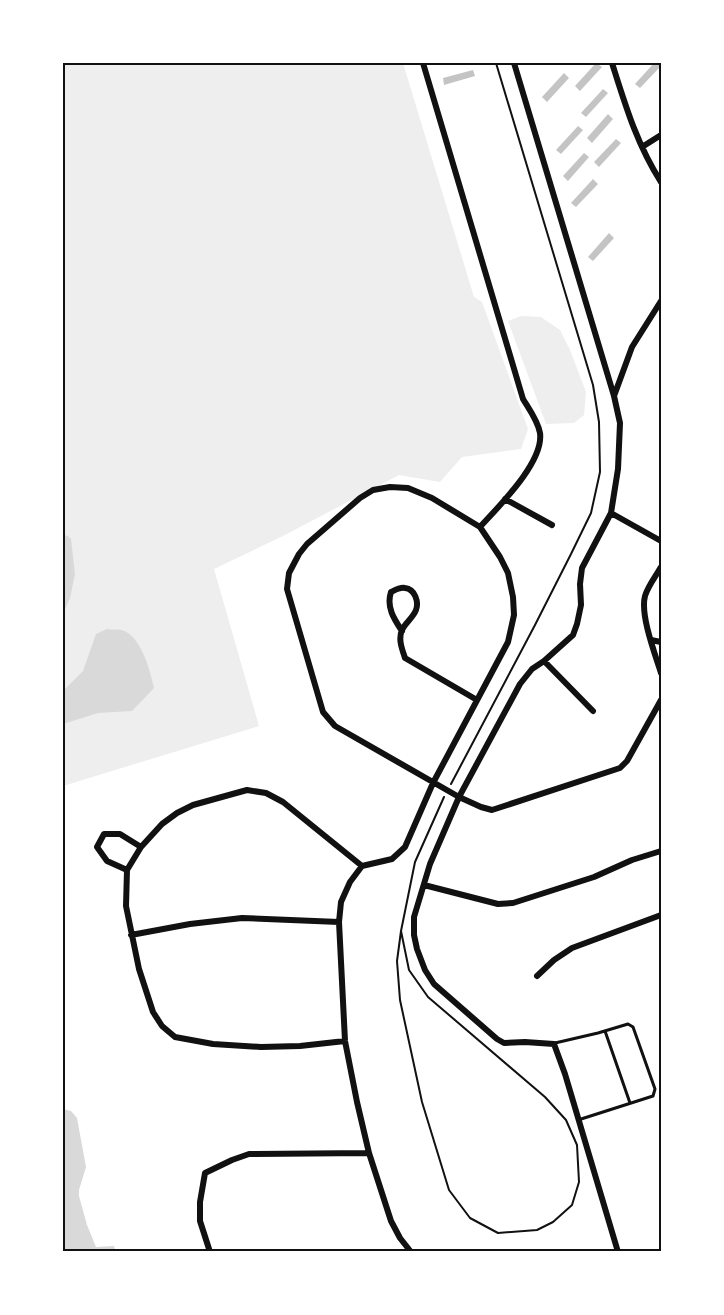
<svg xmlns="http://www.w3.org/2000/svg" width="724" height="1315" font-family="'Titillium Web',sans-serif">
<rect width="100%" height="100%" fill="#fff"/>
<path fill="#eee" d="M63,63h340l71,234 8,5 46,127 -7,20 -59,8 -22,25 -41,-7 -116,61 -69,33 45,157 -196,60z
M521,316l20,1 19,13 10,20 16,42 -2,23 -10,8 -28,1 -38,-103z"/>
<path fill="#d9d9d9" d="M63,535l5,1 3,3 4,35 -5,24 -7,16z
M107,629c4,1 10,0 15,1 19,6 28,40 32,58l-22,23 -34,2 -35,11v-33l20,-20 13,-37z
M63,1109l8,2 6,7 9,49 -7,23v6l8,29 9,22 18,-1 2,6h-53z"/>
<path fill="#c4c4c4" d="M596,63l6,4 -22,24 -5,-5z
M654,63h7v3l-21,22 -5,-4z
M473,70l2,6 -31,9 -1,-7z
M564,73l5,5 -22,24 -5,-5z
M603,89l5,4 -22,24 -5,-4z
M608,114l5,5 -21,24 -5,-5z
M578,126l5,4 -22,24 -5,-4z
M616,139l5,4 -22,24 -5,-5z
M584,153l5,4 -21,24 -5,-5z
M593,179l5,5 -22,23 -5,-4z
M609,233l5,5 -21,23 -5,-4z"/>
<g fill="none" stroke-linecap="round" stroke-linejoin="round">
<path stroke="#111" stroke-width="2" d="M451,784l84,-159 36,-71 20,-41 9,-41 -1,-50 -6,-37 -97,-322
M401,931l8,39 19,27 117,100 21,23 11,25 2,37 -7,23 -19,17 -16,8 -39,3 -28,-15 -21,-28 -27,-88 -22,-102 -3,-39 4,-30 14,-69 29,-65"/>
<path stroke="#111" stroke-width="3" d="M605,1031l25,72
M555,1043l43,-10 30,-9 5,3 22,62 -2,7 -75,24"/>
<path stroke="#111" stroke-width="6" d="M423,63l100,336c6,10 15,22 17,34 4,29 -41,73 -60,94
M514,63l100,333 6,27 -2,46 -7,44 -29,55 -2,16 1,21 -4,19 -4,11 -29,26 -12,8 -12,15 -61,113 -29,67 -16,53v18l3,14 8,21 9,14 63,55 7,4 21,-1 29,2 11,30 53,178
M612,63c13,41 25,82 49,119
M642,147l19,-12
M614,396l18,-49 29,-46
M505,499l47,26
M611,513l50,28
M661,567c-5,9 -13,19 -16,29 -5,19 10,58 16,77
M402,631c-8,-12 -16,-24 -11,-39 4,-2 9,-5 14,-4 10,1 14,14 11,22 -3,8 -11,13 -14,20 -4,9 0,19 3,28l72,42
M651,640l10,2
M544,661l49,50
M127,870l-20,-9 -10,-14 7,-13h16l21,13
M424,885l74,19 15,-1 81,-26 38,-17 29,-9
M131,935l59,-11 52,-6 97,4
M537,976l17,-16 18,-12 89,-33
M345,1041l-45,5 -39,1 -48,-3 -38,-7 -13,-11 -9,-14 -14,-43 -13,-63 1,-36 14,-23 21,-23 15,-11 16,-8 54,-15 19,3 17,9 79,64
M210,1252l-10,-31v-19l5,-29 27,-13 17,-6 120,-1
M411,1252l-11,-14 -9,-17 -22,-68 -12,-51 -12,-61 -6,-119 2,-20 9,-20 12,-16 30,-7 13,-12 28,-64 75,-141 6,-27 -1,-18 -5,-24 -8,-16 -20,-30 -48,-29 -24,-10 -18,-1 -17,3 -13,8 -53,46 -8,10 -10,19 -2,16 36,123 12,14 124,71 22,10 11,3 128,-42 7,-7 34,-61"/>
</g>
<rect width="724" height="1315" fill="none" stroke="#ffffff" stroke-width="129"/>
<rect x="64" y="64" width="596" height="1186" fill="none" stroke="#111" stroke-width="2"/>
</svg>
